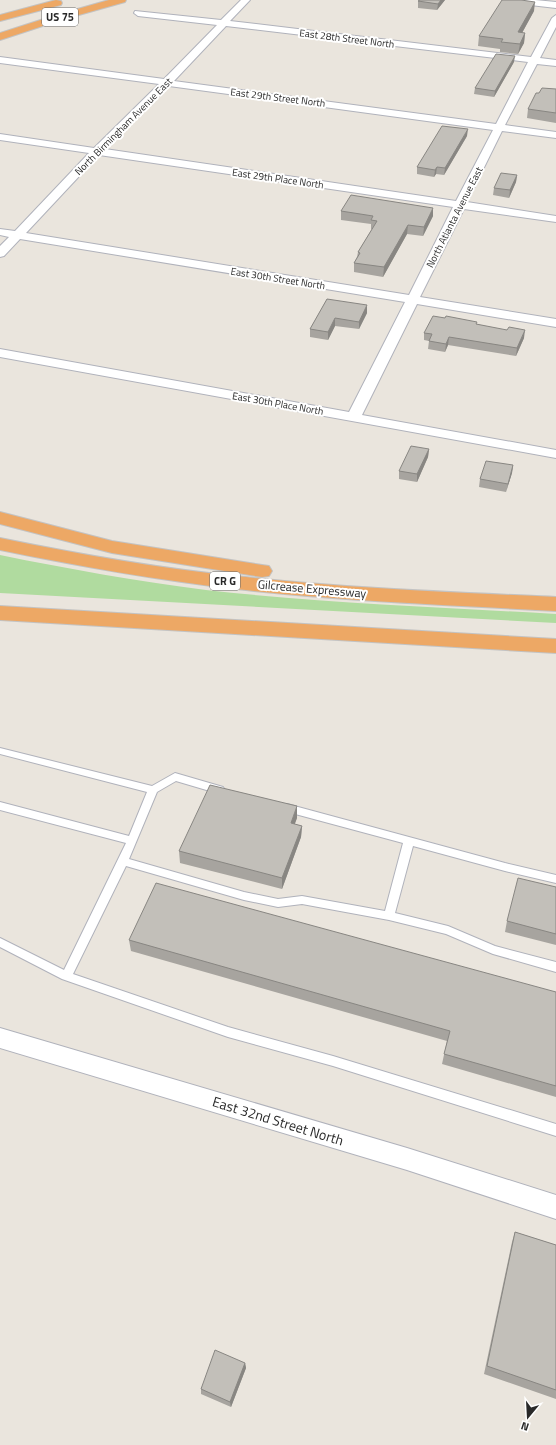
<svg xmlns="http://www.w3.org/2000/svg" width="556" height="1445" font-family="'Titillium Web',sans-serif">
<rect width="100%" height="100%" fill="#eae5dd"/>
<path fill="#b0db9f" d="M0,555c68,14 137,26 206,35 116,13 233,17 350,24v9l-556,-30z"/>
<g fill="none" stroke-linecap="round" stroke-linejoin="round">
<defs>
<path id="lane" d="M0,748l152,38 23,-13 48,14 2,3 -2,3 -3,1 -44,-13 -19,11 -28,67 115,33 34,7 24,-3 83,15 18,-68 -119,-32 -2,-3 2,-3 3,-1 218,59 51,12v8l-51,-12 -92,-25 -18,67 53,13 47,20 61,16v10l-63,-18 -47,-20 -57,-14 -87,-16 -24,3 -34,-7 -118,-34 -53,108 155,53 105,29 223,68v12l-223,-70 -105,-29 -166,-58 -62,-32v-9l64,32 62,-127 -126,-33v-8l129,34 18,-44 -147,-38z"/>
<path id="street" d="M241,0h9l-20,21 301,36 21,-39 4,-3v12l-16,31 16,2v6l-19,-2 -32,61 51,7v6l-54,-7 -35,71 89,14v6l-92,-13 -44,88 136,22v8l-139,-23 -55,111 194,35v8l-556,-101v-8l349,63 56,-110 -385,-63 -16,17 -4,1v-11l9,-9 -9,-2v-6l15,2 74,-78 -89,-13v-6l94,14 65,-64 -159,-21v-6l164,22 53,-54 -79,-9 -4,-3 1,-2 86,9zM226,26l302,36 -32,62 -322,-43zM169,86l324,44 -37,71 -351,-52zM99,155l354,52 -44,88 -383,-62z
M509,0h26l21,2v6l-43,-5z
M0,1028l407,120 149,47v24l-149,-49 -407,-122z"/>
<path id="highway" d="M56,0l5,1 1,2 -1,2 -61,16v-6z
M109,0h17l-1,2 -64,18 -61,20v-7l53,-17z
M0,512l112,29 150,24 7,1 3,5 -3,5 -7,1 -150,-24 -112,-29z
M0,538c78,16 157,30 236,38 106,12 213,16 320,21v14c-107,-6 -214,-10 -320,-22 -79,-9 -158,-23 -236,-39z
M0,606l556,33v14l-556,-33z"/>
</defs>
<use href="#lane" stroke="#b0b2bb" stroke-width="2"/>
<use href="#street" stroke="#b0b2bb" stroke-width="2"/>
<use href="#highway" stroke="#c3c3c3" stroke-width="2"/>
<use href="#lane" fill="#fff" fill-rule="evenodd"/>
<use href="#street" fill="#fff" fill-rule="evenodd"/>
<use href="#highway" fill="#eda865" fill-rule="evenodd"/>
</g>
<path fill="#a7a49f" d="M445,0l-8,10 -19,-2v-7z
M534,11l-12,22h3l-1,10 -6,11 -18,-2v-3l-22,-3 1,-10z
M514,62l-20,35 -20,-3 1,-6z
M556,89v34l-29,-5 1,-9 11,-16z
M467,136l-23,39 -8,-1 -2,3 -17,-3v-7z
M517,175l-1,7 -7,16 -16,-3 1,-7z
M341,211l92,5 -10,20 -16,-2 -24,43 -29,-5v-9l3,-6 1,-5 14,-23h-1v-5l-30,-4z
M327,299l40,14 -8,16 -24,-3 -7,14 -18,-3v-8z
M477,324l47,14 -8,18 -68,-11 -3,7 -17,-3 1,-8 -5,-1v-7z
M429,449l-1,8 -11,25 -18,-3v-8z
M513,465l-1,8 -6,19 -27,-5 1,-8z
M297,818l-3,6 8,2 -1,11 -19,52 -102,-26 -1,-12z
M556,887v58l-51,-13 2,-11z
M129,940l427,52v105l-114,-33 5,-23 -316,-90z
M515,1232l41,13v154l-72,-25 28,-132z
M245,1363l1,5 -15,39 -30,-13v-5z"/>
<path fill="#888682" d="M441,0h4l-8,10 1,-6z
M535,2l-1,9 -17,31 1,-10z
M525,33l-1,10 -6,11 2,-10z
M515,56l-1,6 -20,35 1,-6z
M468,129l-1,7 -23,39 1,-7z
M437,167l-1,7 -2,3 1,-7z
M517,175l-1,7 -7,16 1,-8z
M433,208v8l-10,20 1,-9z
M408,225l-1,9 -24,43 1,-10z
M367,305v8l-8,16v-7z
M335,318v8l-7,14v-8z
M525,330l-1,8 -8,18 1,-8z
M449,337l-1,8 -3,7 1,-8z
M429,449l-1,8 -11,25v-8z
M513,465l-1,8 -6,19 2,-8z
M297,806v12l-6,17v-12z
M302,826l-1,11 -19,52v-11z
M245,1363l1,5 -15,39 -1,-5z"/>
<path fill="#c2bfb9" stroke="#888682" d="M420,0h21l-3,4 -20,-3z
M502,0h19l14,2 -17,30 7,1 -5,11 -19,-2 2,-3 -24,-3z
M496,54l19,2 -20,35 -20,-3z
M542,88l14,1v24l-28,-4 8,-16h3z
M442,126l26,3 -23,39 -8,-1 -2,3 -18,-3z
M501,173l16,2 -7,15 -16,-2z
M351,195l82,13 -9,19 -16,-2 -24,42 -30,-4 6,-10 -2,-1 19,-31 -6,-1 2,-4 -32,-5z
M327,299l40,6 -8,17 -24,-4 -7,14 -18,-3z
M433,316l12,2 1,-2 31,6 -1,2 31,6 2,-3 16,3 -8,18 -68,-11 -3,7 -17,-3 3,-7 -8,-1z
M411,446l18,3 -12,25 -18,-3z
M486,461l27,4 -5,19 -28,-5z
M210,785l87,21 -6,17 11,3 -20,52 -103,-27z
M518,878l38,9v47l-49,-13z
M156,883l400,109v94l-112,-32 6,-23 -321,-91z
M515,1232l41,13v145l-69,-24z
M215,1350l30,13 -15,39 -29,-13z"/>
<g text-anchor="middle" stroke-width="4" stroke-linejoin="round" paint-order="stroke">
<g font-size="10" fill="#292929" stroke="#fff">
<text transform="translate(347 38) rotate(7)" y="4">East 28th Street North</text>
<text transform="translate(278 97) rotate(7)" y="4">East 29th Street North</text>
<text transform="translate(123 126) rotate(-45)" y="4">North Birmingham Avenue East</text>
<text transform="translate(278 178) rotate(8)" y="4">East 29th Place North</text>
<text transform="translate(454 217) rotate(-63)" y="4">North Atlanta Avenue East</text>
<text transform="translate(278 278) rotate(9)" y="4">East 30th Street North</text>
<text transform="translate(278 403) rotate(10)" y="4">East 30th Place North</text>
</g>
<g fill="#fff" stroke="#696969" stroke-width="1">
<rect x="42" y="8" width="36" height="18" rx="3"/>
<rect x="210" y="572" width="30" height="18" rx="3"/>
</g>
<g font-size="11" font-weight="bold" fill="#292929">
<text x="60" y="21">US 75</text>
<text x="225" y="585">CR G</text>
</g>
<g font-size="12" fill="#292929" stroke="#fff">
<text transform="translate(312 589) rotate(5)" y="4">Gilcrease Expressway</text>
</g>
<g font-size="14" fill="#292929" stroke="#fff">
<text transform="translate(278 1121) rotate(17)" y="5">East 32nd Street North</text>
</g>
</g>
<g transform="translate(528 1417) rotate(198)" stroke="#ffffff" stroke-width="3" paint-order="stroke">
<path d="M0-3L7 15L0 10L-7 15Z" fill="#292929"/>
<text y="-6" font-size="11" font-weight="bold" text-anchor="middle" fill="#292929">N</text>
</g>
</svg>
